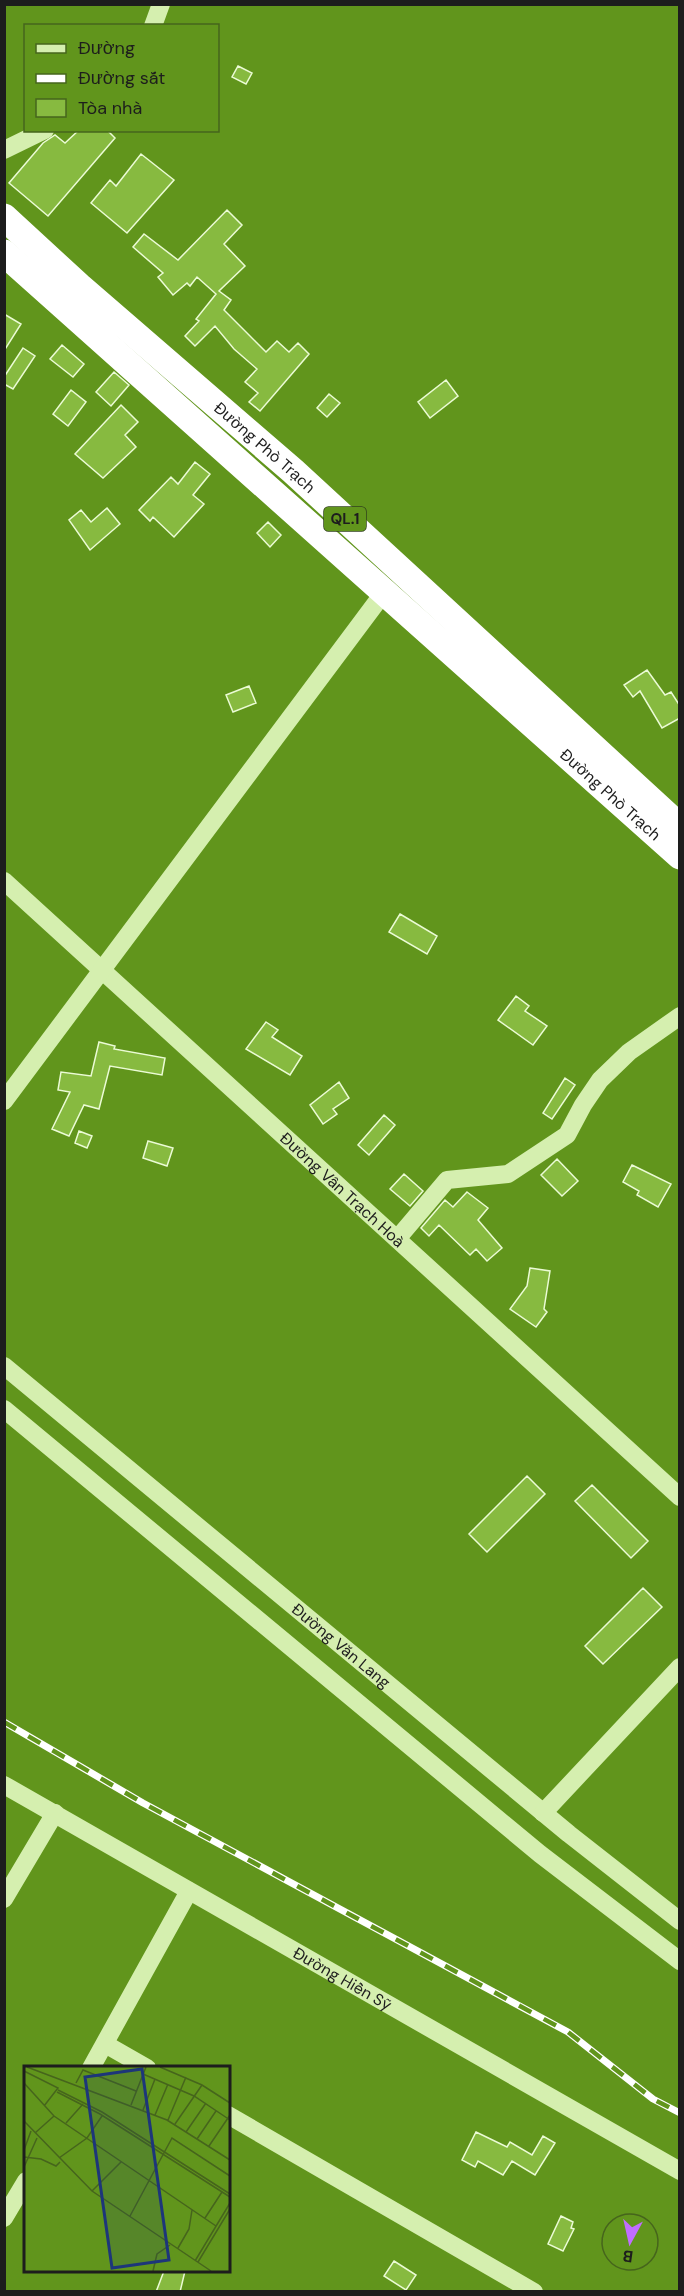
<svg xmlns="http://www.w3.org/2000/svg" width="684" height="2296" font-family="'DM Sans',sans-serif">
<rect width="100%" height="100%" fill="#61951c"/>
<path fill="#87ba40" stroke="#ebfbd5" stroke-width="1.5" d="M238,66l14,7 -6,11 -14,-7z
M79,130h28l8,8 -67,78 -39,-33 34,-40 12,-8 10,8z
M141,154l33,26 -47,53 -36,-30 19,-23 6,6z
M227,210l15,15 -18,19 21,22 -26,25 12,9 -7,10 42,42 11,-11 12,11 9,-9 11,11 -49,57 -11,-9 9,-9 -13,-11 12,-13 -23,-20 -19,-23 -20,20 -10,-10 14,-15 -3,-2 20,-25 -19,-17 -7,9 -3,-3 -14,12 -15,-18 5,-4 -30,-26 11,-13 34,26z
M4,314l17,10 -17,27z
M62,345l22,19 -11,13 -23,-18z
M23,348l12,8 -22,33 -9,-5v-7z
M114,372l15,13 -18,21 -15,-14z
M446,380l12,16 -28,22 -12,-16z
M71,390l15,12 -18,24 -15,-12z
M329,394l11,9 -13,14 -10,-9z
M121,405l17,17 -13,13 11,12 -33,31 -28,-24z
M195,462l15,12 -17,21 11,9 -30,33 -21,-20 -3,4 -11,-11 32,-33 7,7z
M107,508l13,16 -30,26 -21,-30 12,-10 10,12z
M268,522l13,13 -11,12 -13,-14z
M647,670l18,25 6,-3 9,14v12l-18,10 -22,-37 -7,6 -9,-12z
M249,686l7,17 -23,9 -7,-17z
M400,914l37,22 -10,18 -38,-22z
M516,996l13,10 -4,5 22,15 -14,19 -35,-25z
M266,1022l12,8 -6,7 30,19 -12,19 -44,-26z
M99,1042l16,4 -1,3 51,9 -3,17 -52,-9 -11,43 -15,-4 -15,31 -17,-7 18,-37 -12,-2 3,-18 30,4z
M565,1078l10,7 -23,34 -9,-6z
M339,1082l10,16 -16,11 4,5 -14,10 -13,-19z
M384,1115l11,10 -26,30 -11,-10z
M79,1131l13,5 -5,12 -12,-5z
M148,1141l25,7 -6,18 -24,-8z
M557,1159l21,22 -16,15 -21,-21z
M632,1165l39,19 -13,23 -21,-12 2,-4 -16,-9z
M404,1174l19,17 -13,15 -20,-17z
M467,1192l21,16 -10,12 24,28 -15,13 -11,-12 -6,6 -31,-30 -10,11 -8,-8 24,-28 8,7z
M530,1268l20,3 -6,38 3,3 -11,15 -26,-18 17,-23z
M527,1476l18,18 -58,58 -18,-18z
M592,1485l56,56 -17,17 -56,-57z
M643,1588l19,19 -59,57 -18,-18z
M476,2132l31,15 3,-5 22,13 11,-19 12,7 -20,32 -23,-14 -9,14 -25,-14 -3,6 -13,-7z
M561,2216l12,6 -2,6 3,1 -11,22 -15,-7z
M394,2261l22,14 -10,15 -22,-14z
M164,2271h21l-5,21h-24z"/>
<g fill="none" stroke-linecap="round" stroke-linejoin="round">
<g stroke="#d5efaf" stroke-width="18">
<path d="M153,26l8,-22"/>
<path d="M4,150l41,-20"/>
<path id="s1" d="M4,881l676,616"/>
<path d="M4,1101l381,-510"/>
<path d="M397,1239l50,-59 61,-6 59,-39 16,-30 17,-25 29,-28 51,-36"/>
<path id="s2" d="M4,1366l565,468 111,87"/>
<path d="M4,1409l536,445 140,107"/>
<path id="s3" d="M4,1785l676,386"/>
<path d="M543,1813l137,-146"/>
<path d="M4,1899l51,-86"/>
<path d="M105,2044l42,24"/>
<path d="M91,2068l98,-177"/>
<path d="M228,2115l306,177"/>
<path d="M4,2218l22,-37"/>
</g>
<g stroke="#fff" stroke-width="27">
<path id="s4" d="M4,217l75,69 214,185 387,356"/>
<path id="s5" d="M4,253l676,603"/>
</g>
<defs>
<path id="rail" d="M4,1722l139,81 425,229 85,67 27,14"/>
</defs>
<use href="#rail" stroke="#fff" stroke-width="7"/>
<use href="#rail" stroke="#61951c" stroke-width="4.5" stroke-dasharray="14" stroke-linecap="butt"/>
</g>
<g text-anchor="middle" stroke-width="6" stroke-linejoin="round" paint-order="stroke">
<rect fill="#61951c" stroke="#31411d" stroke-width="1.5" x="324" y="507" width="42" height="24" rx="4.5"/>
<g font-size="15" font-weight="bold" fill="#1d1d1d">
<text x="345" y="524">QL.1</text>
</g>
<g font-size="16" fill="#1d1d1d" stroke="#61951c">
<text dy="6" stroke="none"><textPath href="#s4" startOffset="348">Đường Phò Trạch</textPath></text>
<text dy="6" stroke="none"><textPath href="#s5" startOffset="813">Đường Phò Trạch</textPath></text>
<text dy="6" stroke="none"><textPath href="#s1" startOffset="458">Đường Vân Trạch Hoà</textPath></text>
<text dy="6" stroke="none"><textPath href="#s2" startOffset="438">Đường Văn Lang</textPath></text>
<text dy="6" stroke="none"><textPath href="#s3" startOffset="390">Đường Hiền Sỹ</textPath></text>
</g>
</g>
<g transform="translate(24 2066)">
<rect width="206" height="206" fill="#61951c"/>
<path fill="none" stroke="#46651c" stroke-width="1.5" d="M3,1l140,53 63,40M136,1l42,18 28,18M0,5l34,17 -14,18M119,8l51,22 36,24M0,17l30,33 162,110M52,17l7,-13 53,21M34,24l44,22 128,82M33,26l43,22 130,83M107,39l15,-38M119,44l12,-31M131,49l13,-31M144,54l18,-43M0,55l68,70 119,80M42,57l17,-19M151,58l27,-39M162,66l20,-29M11,67l19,-17M173,73l19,-28M185,80l21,-31M0,84l7,-19M0,91l17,2 15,7 4,-4M35,92l28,-20 15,-22M0,101l13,-29M68,125l29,-29M106,150l42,-78 58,38M181,152l17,-26M154,182l11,-19 3,-19M171,195l35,-58M174,196l32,-53M129,205l4,-17 13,-9"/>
<path fill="#1d367a" fill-opacity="0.15" stroke="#1d367a" stroke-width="3" d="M118,3l27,191 -57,8 -27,-191z"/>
<rect width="206" height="206" fill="none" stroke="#1d1d1d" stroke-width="3"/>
</g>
<rect width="684" height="2296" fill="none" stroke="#1d1d1d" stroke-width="12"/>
<rect x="24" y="24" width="195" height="108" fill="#61951c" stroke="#46651c" stroke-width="1.5"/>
<rect x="36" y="44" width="30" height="9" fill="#d5efaf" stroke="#46651c" stroke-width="1.5"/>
<text x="78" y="54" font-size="18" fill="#1d1d1d">Đường</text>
<rect x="36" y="74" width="30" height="9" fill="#ffffff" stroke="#46651c" stroke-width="1.5"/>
<text x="78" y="84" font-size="18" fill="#1d1d1d">Đường sắt</text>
<rect x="36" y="99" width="30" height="18" fill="#87ba40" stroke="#46651c" stroke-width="1.5"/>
<text x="78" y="114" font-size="18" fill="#1d1d1d">Tòa nhà</text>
<g transform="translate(630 2242) rotate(188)"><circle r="28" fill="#61951c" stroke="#46651c" stroke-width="1.5"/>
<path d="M0-4.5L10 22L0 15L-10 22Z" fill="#c16dff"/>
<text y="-9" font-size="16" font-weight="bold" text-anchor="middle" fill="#1d1d1d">B</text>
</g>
</svg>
